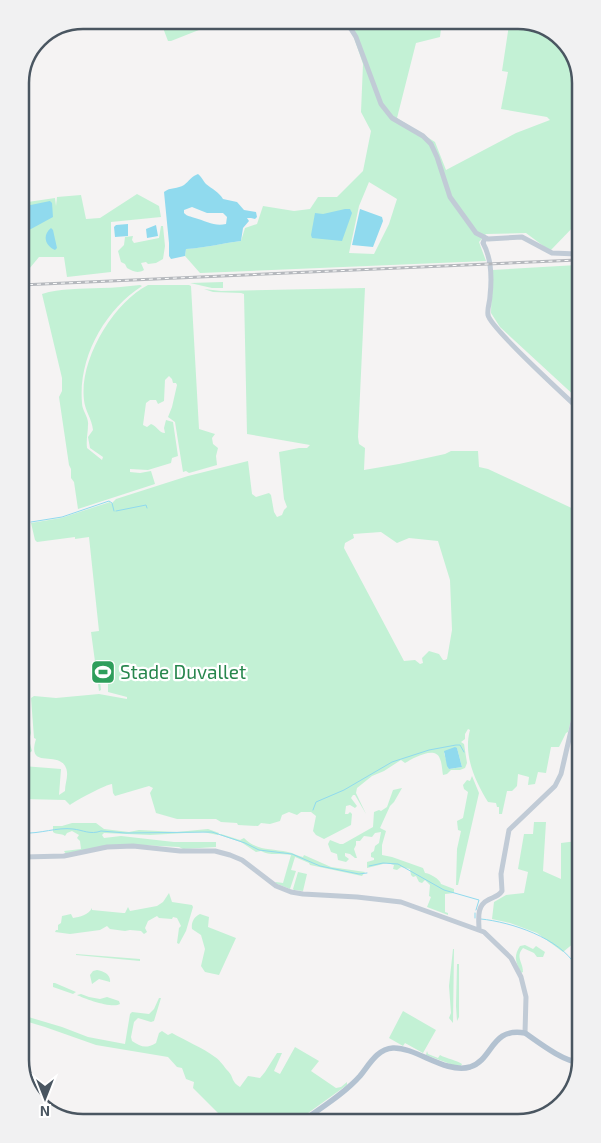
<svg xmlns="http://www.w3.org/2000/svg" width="601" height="1143" font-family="'Exo 2',sans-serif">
<rect width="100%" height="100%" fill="#f5f3f3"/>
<path fill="#c3f1d5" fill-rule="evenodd" d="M160,20h51l-2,6 -38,15h-3z
M346,20h96l-2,17 -24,6 -19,75 38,24 11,28 70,-37 34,-13 -3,-3 -46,-8 7,-37 -6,-1 7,-46c-18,-2 -35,-2 -53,-5h66l31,11 23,28 1,164 -27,28 -24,-18 -40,1 -7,8 7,19 -286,12 -15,-17 1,-7c19,-1 36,-6 55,-8l4,-13 12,-4 6,-18 31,5 16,-2 8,-12h19l26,-26 8,-40 -10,-19 2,-48 -14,-41zM369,182l28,17 -8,25 -15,30 -25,-1 10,-47z
M137,194l22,12 2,11 -50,5v50l-44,5 -3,-20h-25l-15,18h-3v-72l34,-5 1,8 1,-9 24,-2 5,24 14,-1z
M161,226h2l2,20 -2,13 -7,4 -8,1 -2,-2 -5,1 3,7c-7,4 -11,1 -17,-2l-2,-4 -4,-2 -3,-11 6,-6 1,-8 8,-1 -1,4 2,3 25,-5z
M577,265l1,134 -78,-72 -9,-14 1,-43z
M223,282v6h-11l-22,-5z
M140,285l2,1c-37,24 -64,71 -60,117 0,8 7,14 6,22 0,8 -2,14 -1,23l15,12 1,-3 -13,-9 -2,-11 5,-7c-1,-11 -8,-19 -9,-30 -5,-40 29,-97 64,-115h41l2,1 8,143 16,5 -3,4 1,6 5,4 -2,8 1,9 -28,8 -3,-2 -3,1 -8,-50 -7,-5 4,-10 5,-22 -1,-2h-3l-1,-4 -3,-3 -4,4 -1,21 -6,3 -2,-4h-6l-4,3 -3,22 4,2 4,-3c6,2 8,9 14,9l-1,-5 2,-8 7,2 5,34 -6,2 -1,5 -23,7 -18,-1v3l10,1 11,-2 4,13 -77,25 -4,-27 -3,-4v-9l-2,-4 -10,-68 3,-6v-13l-20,-84c18,-6 40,-5 59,-6 13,0 26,-2 39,-3z
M365,288l-7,149 1,7 6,4 -1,22 35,-6 46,-10 6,-3h27l1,16 9,2 90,42 1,177 -11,44 -2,1 -7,14h-8l-5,26 -8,-1 -3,12 -7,1 1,-8 -11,-3 -1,12 -5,5h-5l-5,23h-3v-7h-2l-1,-4 -8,-1c-13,-21 -25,-47 -18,-72l-2,-1 -3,5v5l-4,3 3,2 3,19 -2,5 -5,2h-9l-4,4 -4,1c-1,-5 -1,-12 -3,-16 -4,-14 -27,-1 -35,4l-4,-3 -17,11 -12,5 -15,12 -1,5 10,21 -11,-19h-2l-2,3 6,8 -2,2 -5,-3 -4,1 -1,8h3l2,-2 2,2 -1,11 -27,14 -8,-4 -3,-4 3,-15 -5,-4h-10l-4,3 -8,-3 -7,3 -2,6 -10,3 -9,-1 -3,3 -20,-1 -1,-2 -16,-1 -5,-3h-39l-21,-6 -6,-20 3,-5 -4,-2 -34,10 -2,-3 -1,-9c-5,0 -37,17 -42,21l-5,-5 -41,-1v-5l13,1 -13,-1 -1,-28 38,3 -2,26 6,-4c0,-9 4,-15 1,-23 -7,-19 -40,3 -30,-29l-2,-1 -3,-40 3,-2 22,2 43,-4 28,5v-2l-19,-5v-11h-8l1,9 -2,1 -8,-59 8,-1 -10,-94 -14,2v-2l-38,5 -2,-2 -4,-17 30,-5 49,-16 1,2 5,-5 72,-23 60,-15 4,33 4,3 13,-4 2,2 3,17 3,5 5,-2 2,-5 3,-3 -3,-8 -5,-47 20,-4h8l3,-3 -63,-11 -3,-140 -3,-1 -28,-1 -9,-3 17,2zM381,532l16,11 12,-5 29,3 12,39 2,50 -5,29 -2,1h-2l-4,-6 -10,-3 -7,7 1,5 -3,1 -5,-4 -11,1 -60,-113 1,-5 9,-5 -1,-4zM457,748l5,19 -13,2 -5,-16z
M23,691l4,11 4,31 -2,7 3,11 -4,3 -5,-1z
M472,776l7,17 -21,92h-2l1,-36 4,-18 -3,-1 -1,-9 6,-3 5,-26 -4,-3 -1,-4 4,-5 3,1z
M402,788l-8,14 -4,4 -10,22 6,3 -4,14v10l10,2 31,11 2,5c4,0 15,6 16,11l13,5v4l-9,1v18l3,1v2l-21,-8 4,-10 -2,-1 1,-11 -5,-5 -3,3 -3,-1 -3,-6 -3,1 -2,-2 -1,-6 -9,-2 -4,3 -4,-1 1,-4 -7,-2 -20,5v-6l7,-2v-2l-3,-1v-4l3,-2 1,-5 4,-3 2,-11 -6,1 -3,4 -8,-1 -4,5h-4v4l-2,4 3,9h-2l-5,-4 -5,-1v3l4,3 -3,3 -8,-2 -1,-6 -6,-2 -3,-8 2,-4 10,4h3l30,-17 1,-15 5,-2 2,1 6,-4 6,-17z
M534,822h12l-3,49 18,8v-36l16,-2 3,-18v115l-17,14 -26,-19 -27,-10 -18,-4 2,-17 12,-7 18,-2 4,-21 -10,-3 6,-35h9z
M72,823h24l8,6 25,3 10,-2 38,2 31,-3 11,4 -1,2 -15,-3 -53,3 -46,-2 -2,2 2,3 17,-2 53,6h42v5l-33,2 -4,-2 -39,-2 -74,9 -2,-3 17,-2 -1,-8 -3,-3 2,-3 -7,-4 -5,2 -2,3c-4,-3 -8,-1 -12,-4v-6h9z
M221,834l19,6 4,-2c13,13 26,10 44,14 5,1 10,4 15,5l1,-2 27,12 34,5 -3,4 -52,-11 -1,-2 -14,-6 -4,13 5,1 -6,18 -15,-6 1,-1 7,1 8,-28c-9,-2 -22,1 -30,-4l-5,1 -15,-10 -21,-7z
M298,872l9,2 -4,17 -9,-1 -1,-1z
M169,893l3,9 20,3 1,2 -7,24 -7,13 -2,-1 2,-15 2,-2 -4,-8 -4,-1 -1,2 -13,-1 -2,-2 -9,5 -3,7 2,4 -3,2 -3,-3 -11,-1 -5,1 -15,-2 -3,-3 -7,4 -30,4 -15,-2 1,-2h2v-5l3,-2 1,-7 9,-2 2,4c7,-1 15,-3 19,-10v2l31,3h2l3,-6 2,4 27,-5 6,-4z
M200,914l9,3 -1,10 28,11 -17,37 -14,-3 -4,-6 4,-17 -4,-14 -9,-6c-1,-7 2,-12 8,-15z
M525,945l8,4 3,-3 9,6 -2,5h-6l-3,-4 -11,-5c-8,9 0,14 0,24l-2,1c-5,-11 -8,-16 -1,-27z
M453,949h1l-1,74 -4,-5 2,-5 -2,-27z
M76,954l64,5v2l-64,-6z
M457,964h2v53l-2,4 -1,-15z
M97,970c7,1 14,5 13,12l-11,-3 -7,5 -2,-9 3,-4z
M53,983h2l21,9 -3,2 -20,-7z
M81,994l8,3 11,2 7,-2 12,4 1,3c-7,5 -35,-5 -43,-9z
M159,998h2l-7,23 -3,1 -13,-4 -4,4 -3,15 1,4c9,6 14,8 24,2l3,-10 3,-2 6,4 4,-2c14,8 31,15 43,24 6,4 9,10 13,14 6,6 3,11 12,16l8,-11 12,2 5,-6 12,-19h5l-8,18 6,3 15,-27 24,14 -8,10 25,17 5,-1 6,-5v3l-50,36h-40l-14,-8 -8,8h-9l-33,-33 1,-6 -8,-3 -4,-11 -5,-1 -9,-10 -72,-12 -51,-18 -20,-6v-5l37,11 26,10 37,7 5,-30 2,-2 17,2 5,-5z
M403,1011l33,19 -13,23 -18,-10 -2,3 -14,-8z
M427,1051l1,3 10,4 2,-3c5,3 19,6 22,9l-1,2 -8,-1 -27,-10z"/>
<path fill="#90daee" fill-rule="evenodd" d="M198,174c4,3 5,7 8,10 6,5 13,8 17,15l14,3 7,8 12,2 1,5 -2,2 -4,-1h-4l2,3 -6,7 -2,13c-19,2 -35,7 -55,8l-1,7 -14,3 -2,-3v-13l-5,-51c6,-5 14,-3 20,-7 5,-4 8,-9 14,-11zM192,207l15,6h16l4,4 -1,7c-11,3 -20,-3 -31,-6 -5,-2 -7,-1 -11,-5v-3z
M50,201l2,2 1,14 -22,12 -10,3v-25z
M345,209h5l2,4 -10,28 -30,-3 -1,-3 4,-22 8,1z
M360,209l22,8 1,4 -10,26 -21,-2z
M128,224v12l-13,1 -1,-10 2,-2z
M156,225l2,11 -11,2 -1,-9z
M51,228l2,2 4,18 -2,2c-10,-4 -13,-15 -4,-22z
M455,747l2,1 5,19 -13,2 -2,-3 -3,-15z"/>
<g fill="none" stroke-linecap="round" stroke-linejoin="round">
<path stroke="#90daee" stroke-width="1" d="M116,511l30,-6 1,3
M31,522l31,-5 47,-16 3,2 2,8
M22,525l4,-2
M313,810l3,-8 28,-12 48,-28 37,-12 27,-5h4l4,7
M24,833c16,1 33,-6 49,-4 10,1 17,6 28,2l25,2 86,-1 33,11 14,7 33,4 28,12 39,8 8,-1
M369,866l14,-3 15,1 46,26 35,10 -3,10
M475,918v-5
M481,919c30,3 79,19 95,47
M580,975l1,2"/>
<path stroke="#c1cbd6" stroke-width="5" d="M343,20l8,9 5,8 25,67 11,14 31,18 8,8 6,13 13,40 26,36 12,6 34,-2 30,16 25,1
M485,238l-2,5c9,16 9,35 7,53 0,6 -3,12 -2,19 2,12 76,80 90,93
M24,857l40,-1 43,-9 26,-1 47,5h35l15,4 12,5 34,26 15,6 12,2 54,3 44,5 83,30 27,26 10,19 5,20 -1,36
M479,930c0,-11 -3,-24 9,-30 5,-3 10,-3 14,-9l-1,-17 8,-44 46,-44 6,-12 18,-78"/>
<path stroke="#b3c2d1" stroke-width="5.5" d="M303,1121c19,-14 41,-27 57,-45 9,-11 17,-27 33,-28 23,-1 52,26 77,19 24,-8 20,-40 55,-34 13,9 40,30 55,29"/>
<defs>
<path id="rail" d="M21,285l556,-25"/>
</defs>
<use href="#rail" stroke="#b5b8bd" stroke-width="3"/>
<use href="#rail" stroke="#fff" stroke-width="1" stroke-dasharray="4" stroke-linecap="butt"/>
</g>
<defs>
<symbol id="stadium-square" viewBox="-11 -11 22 22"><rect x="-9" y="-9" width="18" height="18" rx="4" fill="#2e9e5b" stroke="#fff"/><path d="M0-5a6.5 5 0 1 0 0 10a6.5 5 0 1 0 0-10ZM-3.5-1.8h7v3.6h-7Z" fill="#fff"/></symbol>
</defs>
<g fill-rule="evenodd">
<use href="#stadium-square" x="89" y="658" width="28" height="28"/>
</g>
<g text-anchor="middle" stroke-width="4.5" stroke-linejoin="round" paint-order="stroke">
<g font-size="19" fill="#27864d" stroke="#fff" text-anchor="start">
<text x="120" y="679">Stade Duvallet</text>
</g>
</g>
<path d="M0 0H601V1143H0ZM83 29H518A54 54 0 0 1 572 83V1060A54 54 0 0 1 518 1114H83A54 54 0 0 1 29 1060V83A54 54 0 0 1 83 29Z" fill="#f1f1f2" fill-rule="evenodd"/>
<path fill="none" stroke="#4a5661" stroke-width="2.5" d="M83 29H518A54 54 0 0 1 572 83V1060A54 54 0 0 1 518 1114H83A54 54 0 0 1 29 1060V83A54 54 0 0 1 83 29Z"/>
<g transform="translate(45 1098) rotate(180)" stroke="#ffffff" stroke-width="4" paint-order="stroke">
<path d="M0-4L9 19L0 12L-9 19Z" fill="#4a5661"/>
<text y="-8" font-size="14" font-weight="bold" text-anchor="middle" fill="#4a5661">N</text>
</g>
</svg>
